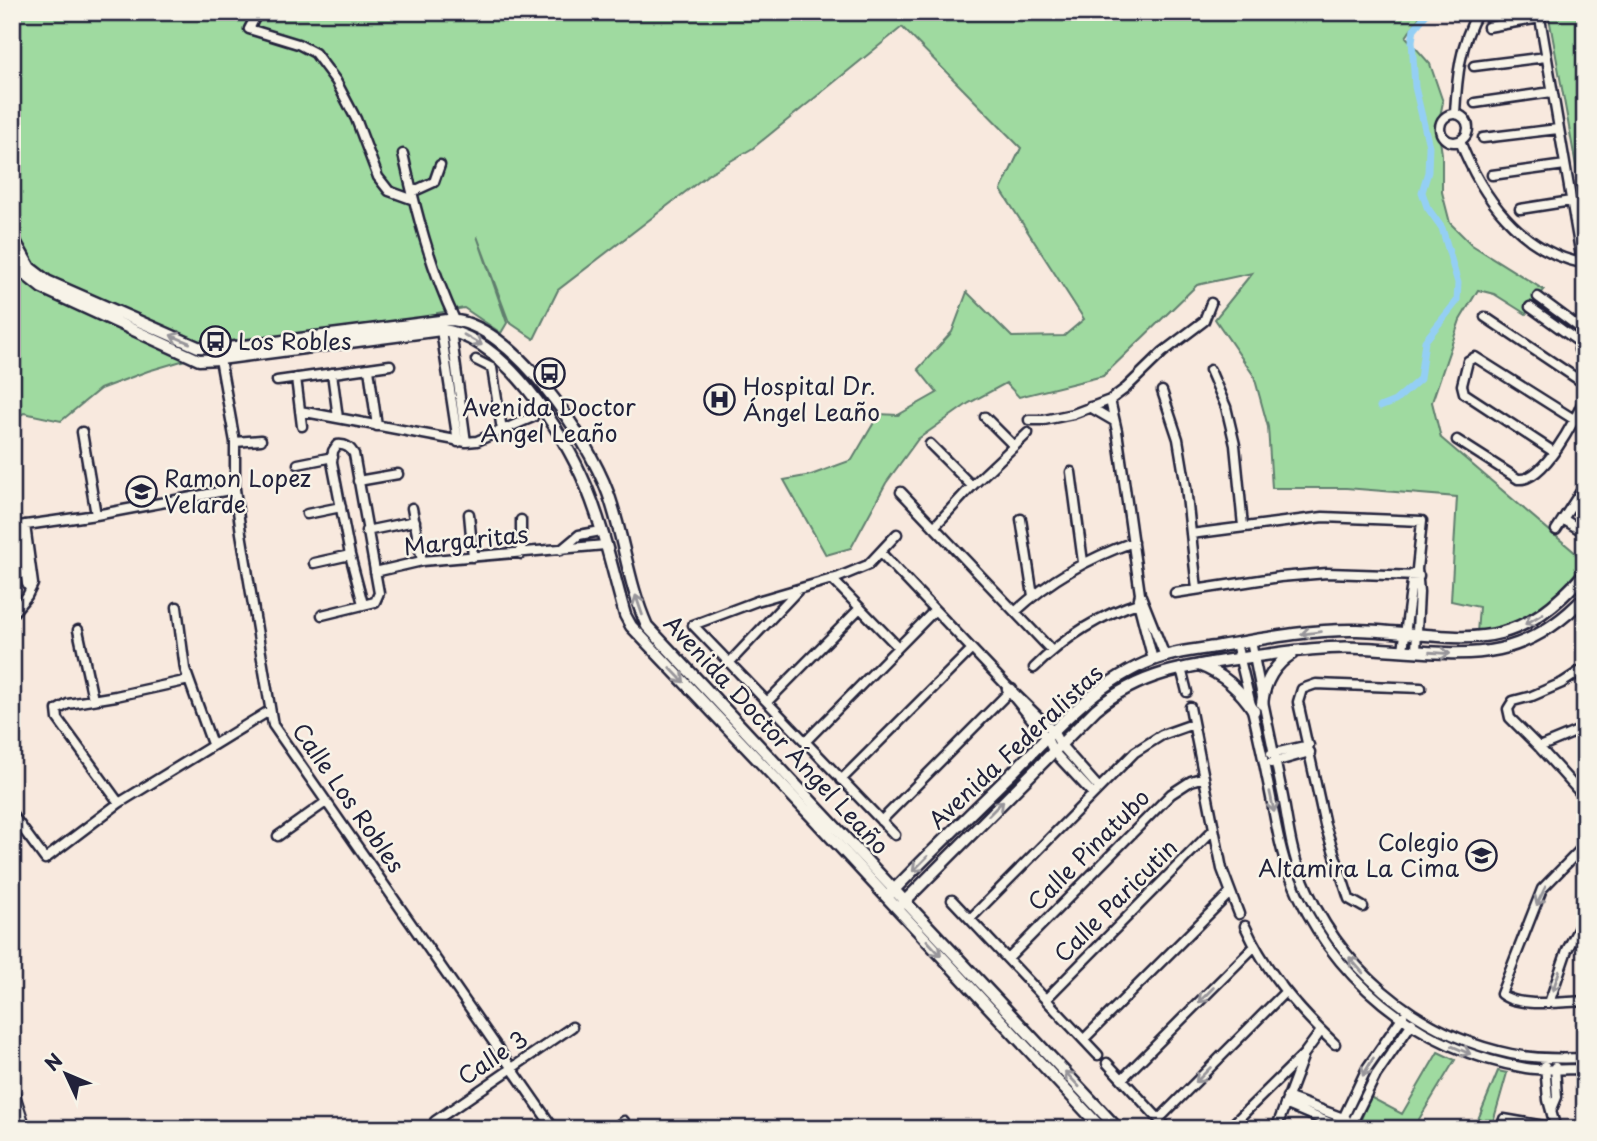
<svg xmlns="http://www.w3.org/2000/svg" width="1597" height="1141" font-family="'Playpen Sans',sans-serif">
<rect width="100%" height="100%" fill="#f8e9de"/>
<filter id="ink" filterUnits="userSpaceOnUse"><feTurbulence type="fractalNoise" baseFrequency=".0143" numOctaves="2"/><feDisplacementMap in="SourceGraphic" scale="14" xChannelSelector="R" yChannelSelector="G"/><feConvolveMatrix kernelMatrix="1 2 1 2 8 2 1 2 1" color-interpolation-filters="sRGB"/></filter>
<g filter="url(#ink)">
<path fill="#9fdaa0" stroke="#607e6e" stroke-width="2" d="M14,12h1409l-17,25 24,27 13,38 -5,24 4,28v38l8,31 22,22 72,45 -18,24 -32,-20 -16,-4 -18,30 -28,82 9,36 144,123c-19,24 -41,52 -70,62 -12,5 -26,7 -38,10l2,-26 -28,-6 6,-104 -111,-9h-74l-4,-61 -14,-51 -39,-57 37,-46 -55,12 -94,91 -84,21 -13,-14 -37,20 -51,36 -32,44 -35,65 -25,7 -42,-75 27,-5 41,-15 27,-46 19,1 39,-22 -19,-24 34,-37 15,-40 45,45 52,-1 20,-17 -83,-129 20,-42 -119,-121 -149,121 -43,25 -152,117 -24,49 -25,-17 -32,-86 30,87 -6,10 -37,-25 -27,5v3l-99,14 -116,19 -74,22 -48,18 -39,32 -37,-8 -12,6v-388h4z
M1548,12h27l10,14v189z
M1438,1052l17,8 -42,69h-56l13,-32 32,17z
M1498,1071l9,2 -16,56h-17z"/>
<g fill="none" stroke-linecap="round" stroke-linejoin="round">
<path stroke="#94cff4" stroke-width="7" d="M1380,407l15,-6 25,-22 5,-38 32,-40 1,-18 -16,-55 -15,-21 -5,-15 6,-20 1,-26 -14,-59 -3,-46 2,-12 14,-17"/>
<defs>
<path id="minor" d="M258,12l-9,17 49,15 17,9 21,28 20,38 22,58 11,14 25,9
M1539,12l46,268
M1583,12l2,2
M1488,27l52,-9
M1474,66l72,-9
M1475,103l77,-11
M1455,113c2,-36 5,-69 23,-101
M1440 128a14 14 0 1 1 28 0a14 14 0 1 1-28 0Z
M1483,138l75,-9
M1460,141c21,55 61,110 122,122
M403,154c13,57 27,113 52,166
M1492,175l73,-10
M412,192l22,-10 6,-17
M1520,209l51,-8
M1538,297l46,34
M1530,307l49,35
M1485,317l100,67
M441,330l17,112
M451,331l15,111
M1580,339l-1,11 6,9
M220,359l15,83v47l6,44 32,192 281,404
M476,360l16,8 10,62
M369,369l8,57
M1210,370l16,37 9,38 8,81
M332,373l6,45
M296,378l6,48
M277,381l113,-16
M1162,391l16,48 8,48 11,102
M1110,400l7,31 23,163 -2,8 15,58
M1090,407l24,14
M300,411l166,31 11,-1 56,-24
M985,417l29,29
M1029,420h15l29,-6 37,-14 16,-12 37,-36 41,-31 7,-18
M82,432l14,83
M1457,440l61,39c26,3 58,-61 67,-82
M235,442l26,-2
M930,444l42,42
M1554,452l-90,-59 -2,-8 6,-24 7,-4 100,63
M298,464l35,-7
M1071,472l12,90
M358,481l40,-7
M901,492l151,159
M412,508l10,53
M307,514l34,-7
M469,514l4,43
M1021,519l12,77
M1563,519l16,10 6,-9
M521,520v34
M19,526l8,58 3,5
M12,527l84,-12 139,-26
M934,527l38,-41 56,-53
M1556,530l29,-45
M366,531l49,-10
M1191,534l132,-17 99,4 -5,48 2,23 -3,59
M561,550l18,-15 22,-4
M881,553l125,132 47,46 7,13 39,44
M314,563l36,-8
M375,572l47,-11 183,-16
M832,579l66,68
M1175,593l105,-16 47,-4 92,3
M1141,596l24,60
M177,607l8,62 27,75
M1015,612c36,-33 72,-53 118,-70
M12,614l15,-18 6,-12 -8,-59
M322,615l53,-13 4,-9 -25,-139c-4,-7 -9,-10 -17,-9l-4,6 -1,11 18,93 13,49
M78,630l15,69
M1251,641c10,52 21,104 32,156 5,26 8,54 18,78 36,91 113,159 210,179 24,5 49,5 74,4
M1236,643c11,45 22,89 31,135 7,32 11,67 23,98 40,102 128,174 236,192 20,3 39,1 59,1
M1403,650l10,-76
M729,663l70,-74
M1034,668c31,-31 65,-53 107,-66
M1181,668l6,24
M1585,668l-23,15 -30,13 -19,5 -5,8 2,9 29,29 46,51
M1007,689l40,49 6,13 40,43
M767,702l93,-94
M1190,707l32,162 17,45
M805,742l130,-132
M1539,747l46,-19
M1271,754l38,-9
M1271,763l39,-11
M841,780l131,-131
M119,803l-61,-84 -1,-9 11,-6 48,-8 73,-16
M12,814l33,45 74,-56 150,-92
M881,821l131,-132
M895,835l-202,-210 64,-24 82,-24 29,-12 29,-31
M278,836l48,-34
M1585,845l-43,44 -41,105c17,14 62,8 84,7
M952,900l146,155
M1363,907l-14,-8 -24,-74 -27,-123 4,-13 14,-5 105,4
M970,919l165,-167 27,-17 31,-11
M1245,926c21,46 53,83 90,118
M1008,959l163,-165 20,-13 13,-4
M1046,999l168,-170
M1549,1003l18,-53 18,-34
M1084,1039l145,-145
M1107,1063l61,66
M1545,1066l3,34 8,29
M1122,1079l132,-132
M12,1086l14,43
M1287,1097l59,22
M1285,1104l57,24
M1552,1109l5,-12 -2,-30
M1159,1119l126,-127
M1504,1119l52,9
M435,1121l137,-94
M613,1129l11,-8
M1228,1129l76,-75 17,-23
M1276,1129l27,-72
M1338,1129l29,-61 36,-52
M1349,1129l27,-54 36,-52"/>
<path id="tertiary" d="M12,236l18,32 17,13 151,66 30,1 220,-28c64,1 140,119 160,173 16,44 20,91 39,133l471,503
M12,255l10,17 20,16 157,72 21,-1 221,-29c62,5 123,103 145,156 17,41 27,86 39,129l6,11 184,194 287,309
M1199,665c24,9 41,24 55,46
M1262,704c2,-22 12,-39 31,-51
M889,895c40,-41 80,-80 121,-120 43,-43 85,-93 143,-115 20,-8 42,-10 62,-13 46,-8 96,-18 142,-17 103,3 150,33 228,-57
M901,905l195,-196c45,-38 98,-44 154,-52 37,-5 74,-11 111,-9 92,3 152,25 224,-51"/>
</defs>
<use href="#minor" stroke="#22223b" stroke-width="13"/>
<use href="#tertiary" stroke="#22223b" stroke-width="15"/>
<use href="#minor" stroke="#f7f3e8" stroke-width="8"/>
<use href="#tertiary" stroke="#f7f3e8" stroke-width="10"/>
</g>
<defs><path id="oneway-shaft" d="M-6 0H5M1.5-3L5.5 0L1.5 3" fill="none" stroke-width="1.6" stroke-linecap="round" stroke-linejoin="round" transform="scale(1.75)"/></defs>
<g stroke="#97959a">
<use href="#oneway-shaft" transform="translate(180 339) rotate(-157)"/>
<use href="#oneway-shaft" transform="translate(473 340) rotate(30)"/>
<use href="#oneway-shaft" transform="translate(639 605) rotate(-109)"/>
<use href="#oneway-shaft" transform="translate(1534 619) rotate(149)"/>
<use href="#oneway-shaft" transform="translate(1311 633) rotate(173)"/>
<use href="#oneway-shaft" transform="translate(1440 653) rotate(4)"/>
<use href="#oneway-shaft" transform="translate(677 675) rotate(46)"/>
<use href="#oneway-shaft" transform="translate(1272 802) rotate(78)"/>
<use href="#oneway-shaft" transform="translate(996 808) rotate(-45)"/>
<use href="#oneway-shaft" transform="translate(920 864) rotate(135)"/>
<use href="#oneway-shaft" transform="translate(1541 896) rotate(116)"/>
<use href="#oneway-shaft" transform="translate(934 948) rotate(47)"/>
<use href="#oneway-shaft" transform="translate(1356 965) rotate(-131)"/>
<use href="#oneway-shaft" transform="translate(1556 981) rotate(109)"/>
<use href="#oneway-shaft" transform="translate(1206 995) rotate(135)"/>
<use href="#oneway-shaft" transform="translate(1461 1050) rotate(23)"/>
<use href="#oneway-shaft" transform="translate(1368 1067) rotate(121)"/>
<use href="#oneway-shaft" transform="translate(1203 1075) rotate(135)"/>
<use href="#oneway-shaft" transform="translate(1072 1079) rotate(-133)"/>
</g>
</g>
<defs>
<symbol id="bus-ring" viewBox="-11 -11 22 22"><circle r="9.5" fill="#f7f3e8" stroke="#22223b" stroke-width="1.5"/><path d="M-5-6H5V4H4V6H2V4H-2V6H-4V4H-5ZM-3.5-4V0h7V-4ZM-3.5 1.2v1.5H-2V1.2ZM2 1.2v1.5H3.5V1.2Z" fill="#22223b"/></symbol>
<symbol id="hospital-ring" viewBox="-11 -11 22 22"><circle r="9.5" fill="#f7f3e8" stroke="#22223b" stroke-width="1.5"/><path d="M-5-5h3v3.5h4V-5h3V5h-3V1.5h-4V5h-3Z" fill="#22223b"/></symbol>
<symbol id="school-ring" viewBox="-11 -11 22 22"><circle r="9.5" fill="#f7f3e8" stroke="#22223b" stroke-width="1.5"/><path d="M0-5L7-2L0 1L-7-2ZM-4 1L0 2.5L4 1V4Q0 6-4 4Z" fill="#22223b"/></symbol>
</defs>
<g fill-rule="evenodd">
<use href="#bus-ring" x="198" y="324" width="35" height="35"/>
<use href="#bus-ring" x="532" y="356" width="35" height="35"/>
<use href="#hospital-ring" x="702" y="382" width="35" height="35"/>
<use href="#school-ring" x="124" y="474" width="35" height="35"/>
<use href="#school-ring" x="1464" y="838" width="35" height="35"/>
</g>
<g text-anchor="middle" stroke-width="5" stroke-linejoin="round" paint-order="stroke">
<g font-size="23" fill="#22223b" stroke="#f7f3e8" text-anchor="start">
<text x="238" y="350">Los Robles</text>
<text x="743" y="395">Hospital Dr.<tspan x="743" dy="26">Ángel Leaño</tspan></text>
<text x="549" y="416" text-anchor="middle">Avenida Doctor<tspan x="549" dy="26">Angel Leaño</tspan></text>
<text x="164" y="487">Ramon Lopez<tspan x="164" dy="26">Velarde</tspan></text>
<text x="1459" y="851" text-anchor="end">Colegio<tspan x="1459" dy="26">Altamira La Cima</tspan></text>
</g>
<g font-size="23" fill="#22223b" stroke="#f7f3e8">
<text transform="translate(466 541) rotate(-6)" y="8">Margaritas</text>
<text transform="translate(776 735) rotate(47)" y="8">Avenida Doctor Ángel Leaño</text>
<text transform="translate(1016 747) rotate(-43)" y="8">Avenida Federalistas</text>
<text transform="translate(348 798) rotate(55)" y="8">Calle Los Robles</text>
<text transform="translate(1089 850) rotate(-45)" y="8">Calle Pinatubo</text>
<text transform="translate(1116 901) rotate(-45)" y="8">Calle Paricutin</text>
<text transform="translate(493 1058) rotate(-34)" y="8">Calle 3</text>
</g>
</g>
<rect width="1597" height="1141" fill="none" stroke="#f7f3e8" stroke-width="42"/>
<rect x="21" y="21" width="1555" height="1099" fill="none" stroke="#22223b" stroke-width="2.5" filter="url(#ink)"/>
<g transform="translate(66 1074) rotate(314)" stroke="#f7f3e8" stroke-width="5" paint-order="stroke">
<path d="M0-5L12 26L0 18L-12 26Z" fill="#22223b"/>
<text y="-10" font-size="19" font-weight="bold" text-anchor="middle" fill="#22223b">N</text>
</g>
</svg>
